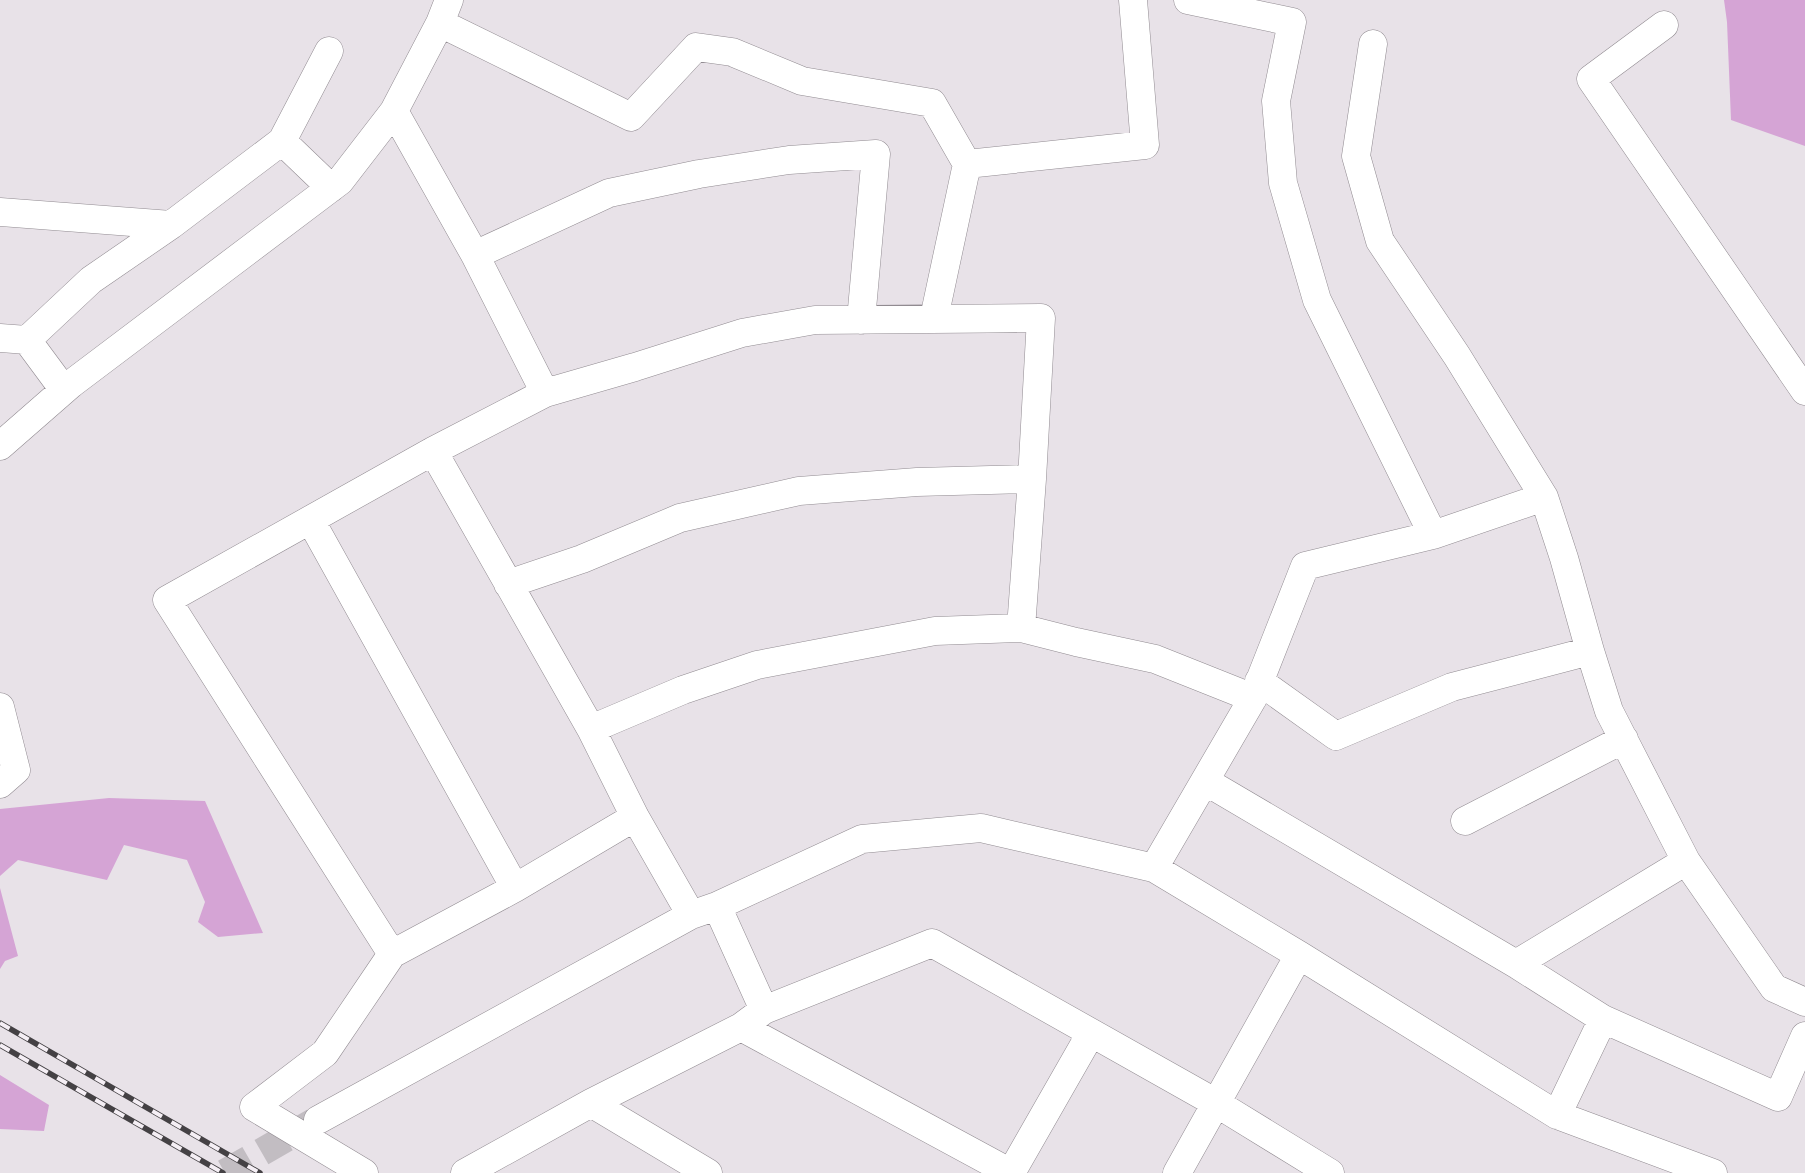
<svg xmlns="http://www.w3.org/2000/svg" width="1805" height="1173" font-family="Commissioner,sans-serif">
<rect width="100%" height="100%" fill="#e8e2e8"/>
<path fill="#d5a4d5" d="M1724,0h81v146l-74,-26 -4,-98z
M109,798l96,3 58,132 -45,4 -20,-15 7,-20 -18,-42 -63,-15 -17,35 -89,-20 -18,16v-67z
M0,888l18,68 -13,5 -5,8z
M0,1075l49,30 -5,26 -44,-2z"/>
<g fill="none" stroke-linecap="round" stroke-linejoin="round">
<path stroke="#c2bdc2" stroke-width="28" stroke-dasharray="28 14" stroke-linecap="butt" d="M225,1173l89,-51"/>
<defs>
<path id="minor" d="M1188,0l104,22 -16,79 7,82 34,117 116,235 111,-38
M440,23l191,94 65,-70 36,5 70,29 130,22 35,61 -33,154
M1664,25l-73,54 214,312
M1373,44l-17,112 24,85 77,115 87,141 20,61 26,93 19,60 77,150 88,127 31,14
M394,111l81,144 70,138
M282,141l49,47
M967,164l178,-19 -12,-145
M0,212l171,13 -80,55 -64,60 -27,-2
M171,225l111,-84 47,-90
M475,255l134,-62 90,-19 90,-14 87,-6 -15,166
M27,340l37,50
M0,446l71,-62 269,-203 54,-70 46,-88 9,-23
M433,451l158,278 44,88 56,98
M311,521l204,367
M508,584l74,-25 98,-41 119,-27 118,-9 115,-3
M1259,681l77,55 116,-49 138,-36
M1253,698l52,-132 128,-31
M0,707l16,63 -16,14
M591,729l92,-39 74,-25 178,-34 86,-3 55,14 79,17 98,39 -99,170
M1205,781l311,183 87,55 175,78 27,-61
M635,817l-120,71 -123,66 -225,-354 266,-149 112,-58 90,-26 107,-34 73,-13 226,-2 -9,161 -11,149
M1465,821l159,-82
M717,906l47,104
M1516,964l170,-103
M741,1027l270,146 80,-140
M591,1103l117,70
M1557,1115l46,-96
M318,1120l373,-205 26,-9 145,-67 119,-11 173,40 145,87 258,160 156,58
M364,1173l-110,-66 71,-54 67,-99
M465,1173l126,-70 150,-76 23,-17 168,-67 284,160 114,70
M1177,1173l122,-218"/>
</defs>
<use href="#minor" stroke="#918b91" stroke-width="29"/>
<use href="#minor" stroke="#fff" stroke-width="28"/>
<defs>
<path id="rail" d="M0,1023l260,150
M0,1045l223,128"/>
</defs>
<use href="#rail" stroke="#444144" stroke-width="5.5"/>
<use href="#rail" stroke="#f5eff5" stroke-width="4" stroke-dasharray="11" stroke-linecap="butt"/>
</g>
</svg>
